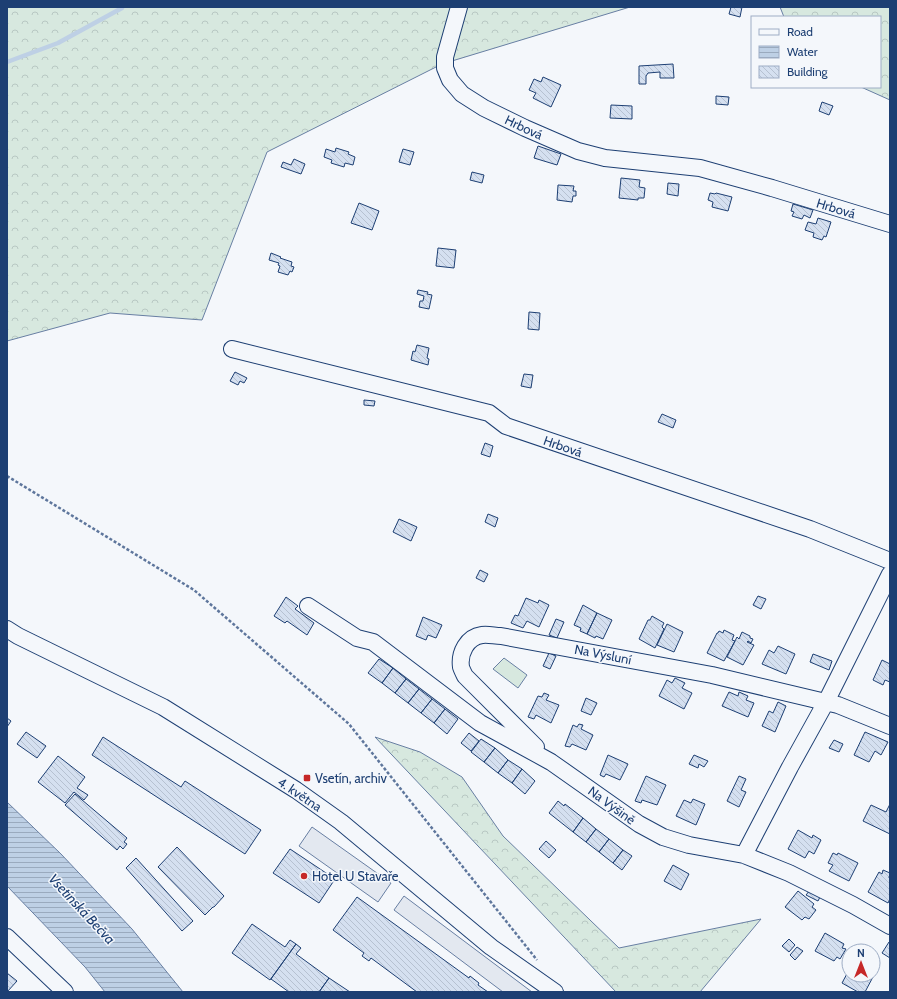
<svg xmlns="http://www.w3.org/2000/svg" width="897" height="999" font-family="Cabin,sans-serif">
<defs>
<pattern id="forest-crowns" width="20" height="18" patternUnits="userSpaceOnUse"><rect width="20" height="18" fill="#d7e8df"/><path d="M2 6a3 3 0 1 1 6 0M12 15a3 3 0 1 1 6 0" fill="none" stroke="#b8c8c3"/></pattern>
<pattern id="water-rules" width="6" height="5" patternUnits="userSpaceOnUse"><rect width="6" height="5" fill="#bed0e5"/><path d="M0 2.5h6" fill="none" stroke="#9aaabe"/></pattern>
<pattern id="building-back-hatch" width="6" height="6" patternUnits="userSpaceOnUse"><rect width="6" height="6" fill="#d5e0f0"/><path d="M-1 5l2 2M0 0l6 6M5-1l2 2" fill="none" stroke="#b6c1d1"/></pattern>
</defs>
<rect width="100%" height="100%" fill="#f4f7fb"/>
<path fill="url(#forest-crowns)" stroke="#687fa3" d="M7,7h623l-188,57 -175,88 -65,168 -92,-7 -103,28z
M780,7h110v93l-29,-13h19v-70h-96z
M375,737l45,15 42,25 41,59 116,112 142,-29 -61,73h-84z"/>
<path fill="#d7e8df" stroke="#687fa3" d="M504,658l23,17 -9,13 -25,-19z"/>
<path fill="#e3e8f0" stroke="#687fa3" d="M312,827l79,56 -13,19 -79,-56z
M404,896l128,96h-29l-109,-82z"/>
<path fill="url(#water-rules)" stroke="#687fa3" d="M7,802l54,52 71,75 51,63h-78l-20,-25 -78,-81z"/>
<g fill="none" stroke-linecap="round" stroke-linejoin="round">
<path stroke="#bed0e5" stroke-width="4.5" d="M7,62l51,-19 64,-35"/>
</g>
<path fill="url(#building-back-hatch)" stroke="#1d3f73" d="M731,7h11l-2,10 -11,-3z
M673,64l1,14h-14v-6l-12,1 -2,3v8h-7v-18z
M543,77l18,8 -10,22 -18,-9 3,-5 -7,-3 5,-11 7,3z
M716,96l13,1 -1,8 -12,-1z
M822,102l11,4 -4,9 -10,-4z
M611,105l21,1v13l-22,-1z
M538,146l23,8 -4,11 -23,-7z
M336,148l13,4 -1,2 7,3 -2,8 -8,-2 -1,4 -13,-4 1,-3 -8,-3 2,-8 9,3z
M403,149l11,3 -4,13 -11,-3z
M294,159l11,5 -4,10 -20,-7 2,-5 8,3z
M472,172l12,3 -2,8 -12,-3z
M621,178l19,2 -1,7 6,1 -1,10h-6v2l-19,-2z
M668,183l11,1 -1,12 -11,-2z
M558,185l16,1 -1,5h3v5h-3l-1,6 -15,-2z
M710,193l5,1 1,-1 16,4 -4,14 -16,-4 1,-5 -5,-2z
M359,203l20,8 -7,19 -21,-7z
M793,204l20,6 -3,8 -6,-3 -2,4 -10,-3 2,-4 -3,-1z
M818,218l13,4 -5,15 -2,-1 -2,4 -9,-3 1,-4 -9,-3 3,-8 8,2z
M438,248l18,2 -2,18 -18,-2z
M271,253l10,4 -1,1 12,4 -1,4 3,1 -2,5 -2,-1 -2,4 -10,-3 2,-6 -2,-1 1,-2 -10,-3z
M418,290l10,2 -1,2 5,1 -3,14 -10,-2 1,-6h3l1,-5 -7,-2z
M529,312l11,1 -1,17 -11,-1z
M417,345l12,3 -2,10 2,1 -1,6 -17,-5 2,-9 2,1z
M235,372l12,6 -3,5 -4,-2 -2,4 -8,-4z
M524,374l9,1 -2,13 -10,-2z
M364,400l11,1 -1,5 -10,-1z
M662,414l14,6 -3,8 -15,-6z
M485,443l8,3 -3,11 -9,-3z
M488,514l10,4 -3,9 -10,-5z
M399,519l18,8 -6,14 -18,-9z
M480,570l8,4 -4,8 -8,-4z
M758,596l8,3 -5,10 -8,-4z
M286,597l12,9 -3,3 19,14 -7,12 -20,-14 -2,2 -11,-7z
M526,598l12,5 1,-3 10,5 -10,22 -12,-6 -4,7 -12,-5 4,-8 3,1z
M583,605l14,8 -10,21 -7,-3 1,-3 -7,-3z
M597,613l15,7 -9,19 -7,-3 -1,2 -8,-4z
M652,616l12,7 -2,4 2,2 -9,19 -16,-9 9,-19h2z
M423,617l19,8 -6,13 -8,-3 -2,5 -10,-4z
M556,619l8,3 -7,16 -8,-3z
M667,624l16,8 -9,20 -17,-7z
M724,630l10,5 -2,5 3,1 -11,20 -17,-8 10,-20h1l1,-2 4,2z
M742,632l8,4v2l3,1 -2,4 -3,-2 -1,1 7,3 -11,20 -16,-8 10,-20 2,2z
M778,646l17,8 -9,20 -24,-10 7,-14 5,3z
M549,653l7,3 -6,13 -7,-3z
M813,654l19,7 -3,9 -19,-8z
M379,659l14,9 -11,15 -14,-10z
M882,660l8,4v18l-5,-2 -2,5 -10,-5z
M393,668l13,11 -11,14 -13,-10z
M675,678l10,5 -3,5 10,5 -8,16 -25,-13 8,-16 5,3z
M406,679l13,10 -11,14 -13,-10z
M419,689l13,10 -11,14 -13,-10z
M729,692l9,4 1,-4 9,4 -2,4 8,3 -6,14 -26,-11z
M544,693l5,2 -3,5 13,5 -8,18 -15,-8 -2,4 -6,-2 10,-21 4,1z
M586,698l11,5 -6,12 -10,-4z
M432,699l13,10 -11,14 -13,-10z
M778,702l8,4 -11,26 -13,-6 7,-15 4,2z
M445,709l13,10 -11,15 -13,-11z
M7,718l4,3 -4,6z
M579,724l4,1 -2,4 12,6 -7,15 -14,-6 -2,3 -5,-1 8,-21 4,2z
M26,732l20,14 -9,12 -20,-14z
M865,732l23,10 -7,13 -6,-4 -6,11 -15,-7z
M469,733l10,8 -8,10 -10,-8z
M103,737l78,50 4,-6 76,49 -16,24 -153,-99z
M481,739l14,9 -11,14 -13,-10z
M834,740l9,4 -4,8 -10,-4z
M495,748l13,12 -10,13 -14,-11z
M608,755l20,9 -8,16 -14,-6 -2,3 -4,-2z
M694,755l14,6 -4,6 -5,-3 -1,4 -9,-4z
M58,756l27,21 -8,11 11,7 -4,5 -10,-8 -9,11 -27,-21z
M508,760l14,9 -10,14 -14,-10z
M522,769l13,12 -10,13 -13,-11z
M646,776l20,9 -9,20 -15,-5 -1,3 -6,-2z
M739,776l7,3 -5,11 5,2 -7,15 -12,-6z
M75,794l52,44 -3,4 3,2 -4,5 -3,-3 -3,4 -52,-45z
M693,799l12,5 -9,21 -20,-9 8,-16 7,3z
M558,801l6,5 1,-2 18,14 -10,14 -24,-19z
M890,804v30l-27,-13 8,-16 15,7z
M583,818l13,11 -10,13 -13,-10z
M596,829l13,10 -10,13 -13,-10z
M798,830l14,8 1,-3 8,5 -7,14 -5,-3 -4,7 -17,-9z
M609,839l14,11 -10,13 -14,-11z
M546,841l10,9 -7,8 -10,-9z
M177,847l47,49 -10,11h-1l-8,8 -47,-48z
M290,849l45,30 -16,24 -46,-30z
M623,850l9,6 -10,14 -9,-7z
M833,853l4,2 1,-2 20,10 -9,18 -20,-10 4,-6 -5,-2z
M136,858l57,63 -11,10 -56,-63z
M673,865l16,9 -8,16 -17,-9z
M883,870l7,3 -1,5 1,1v20l-2,4 -20,-11 11,-20 3,2z
M810,890l11,5 -3,6 -12,-6z
M798,891l16,13 -2,3 4,3 -7,9 -4,-2 -3,3 -17,-13z
M357,897l112,81 1,-2 9,7 -1,2 10,7h-71l-46,-34 -2,3 -7,-5 2,-3 -31,-23z
M252,924l33,23 5,-7 6,4 -26,36 -38,-27z
M825,933l19,11 -2,4 4,1 -6,10 -3,-2 -3,4 -19,-10z
M789,939l6,6 -6,7 -7,-6z
M889,942l1,1v15l-8,-5z
M296,944l5,4 -5,6 33,24 -10,14h-30l-18,-13z
M797,947l6,4 -8,9 -5,-5z
M849,970v5h25l-9,17h-7l-16,-9z
M7,973l10,8 -10,11z
M329,978l21,14h-31z"/>
<g fill="none" stroke-linecap="round" stroke-linejoin="round">
<defs>
<path id="minor" d="M459,7l-14,50v11l5,12 12,14 22,14 41,20 53,23 27,7 95,10 72,20 118,36
M232,349l257,64 17,13 304,103 80,32
M308,606l49,32 16,4 107,81 71,39 88,62 24,13 26,8 55,10 45,18 64,32 37,21
M7,629l11,7 145,71 133,83 45,32 150,125 64,45
M536,747l-71,-71c-1,-2 -3,-6 -4,-9 -2,-14 6,-30 21,-32 6,-1 13,1 19,1l211,39 126,30 52,21
M744,855l46,-88 36,-65 64,-128
M7,937l58,55"/>
</defs>
<use href="#minor" stroke="#1d3f73" stroke-width="18"/>
<path stroke="#5e769c" stroke-width="2.5" stroke-dasharray="3 2" stroke-linecap="butt" d="M7,476l187,114 155,134 188,236"/>
<use href="#minor" stroke="#f4f7fb" stroke-width="16"/>
</g>
<g fill="#c62828" stroke="#f4f7fb" stroke-width="1.5">
<rect x="303" y="774" width="8" height="8" rx="2"/>
<circle cx="304" cy="876" r="4"/>
</g>
<g text-anchor="middle" stroke-width="3" stroke-linejoin="round" paint-order="stroke">
<g font-size="13" fill="#1d3f73" stroke="#f4f7fb">
<text transform="translate(524 127) rotate(25)" y="5">Hrbová</text>
<text transform="translate(836 208) rotate(17)" y="5">Hrbová</text>
<text transform="translate(563 446) rotate(19)" y="5">Hrbová</text>
<text transform="translate(603 654) rotate(11)" y="5">Na Výsluní</text>
<text transform="translate(300 794) rotate(34)" y="5">4. května</text>
<text transform="translate(612 805) rotate(36)" y="5">Na Výšině</text>
</g>
<g font-size="13" fill="#1d3f73" stroke="#f4f7fb" text-anchor="start">
<text x="315" y="783">Vsetín, archiv</text>
<text x="312" y="881">Hotel U Stavaře</text>
</g>
<g font-size="14" font-style="italic" fill="#1d3f73" stroke="#f4f7fb">
<text transform="translate(82 909) rotate(47)" y="5">Vsetínská Bečva</text>
</g>
</g>
<rect width="897" height="999" fill="none" stroke="#1d3f73" stroke-width="16"/>
<rect x="751" y="16" width="130" height="72" fill="#f4f7fb" stroke="#9eadc5"/>
<rect x="759" y="29" width="20" height="6" fill="#f4f7fb" stroke="#9eadc5"/>
<text x="787" y="36" font-size="12" fill="#1d3f73">Road</text>
<rect x="759" y="46" width="20" height="12" fill="url(#water-rules)" stroke="#9eadc5"/>
<text x="787" y="56" font-size="12" fill="#1d3f73">Water</text>
<rect x="759" y="66" width="20" height="12" fill="url(#building-back-hatch)" stroke="#9eadc5"/>
<text x="787" y="76" font-size="12" fill="#1d3f73">Building</text>
<g transform="translate(861 963)"><circle r="19" fill="#f4f7fb" stroke="#9eadc5"/>
<path d="M0-3L7 15L0 10L-7 15Z" fill="#c62828"/>
<text y="-6" font-size="11" font-weight="bold" text-anchor="middle" fill="#1d3f73">N</text>
</g>
</svg>
